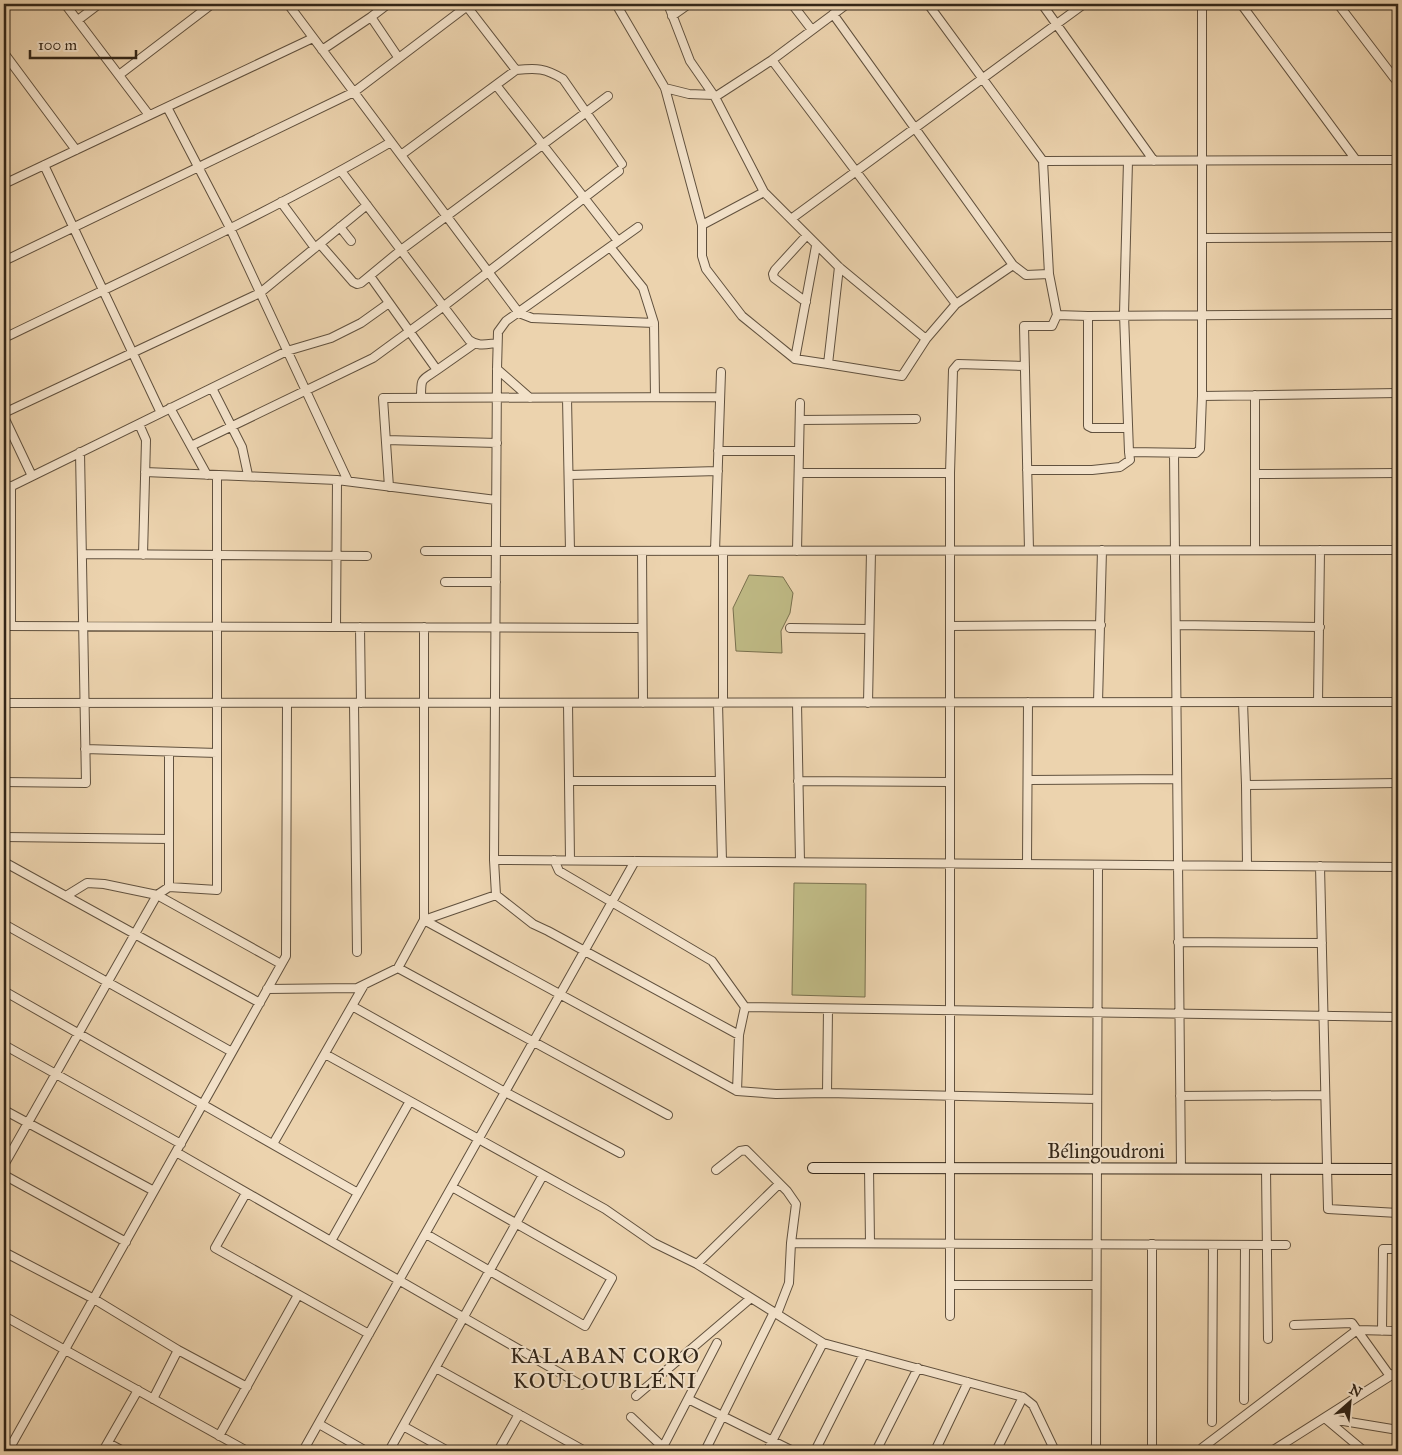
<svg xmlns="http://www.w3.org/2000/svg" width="1402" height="1455" font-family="'IM FELL Great Primer',serif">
<rect width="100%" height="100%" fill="#ecd3ae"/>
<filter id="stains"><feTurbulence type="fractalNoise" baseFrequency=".004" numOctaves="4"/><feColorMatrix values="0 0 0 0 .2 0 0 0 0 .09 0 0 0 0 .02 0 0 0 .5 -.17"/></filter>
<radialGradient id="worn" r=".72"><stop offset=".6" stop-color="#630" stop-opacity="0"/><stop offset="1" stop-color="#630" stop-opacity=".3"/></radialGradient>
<path fill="#bfba85" stroke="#79704e" d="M749,575l34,2 10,16 -3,20 -9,18 1,22 -46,-2 -3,-43z
M794,883l72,1 -1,113 -73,-2z"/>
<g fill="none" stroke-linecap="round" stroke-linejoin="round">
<defs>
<path id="street" d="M65,4l84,111
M288,4l231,309 13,5 122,5
M465,4l51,66
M616,4l49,84 37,137v31l4,13 36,47 53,43 33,5
M668,4l22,57 25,36 49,95 75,75 87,72
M792,4l20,26
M928,4l115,157 6,113 8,41 -5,11h-28l5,224
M1042,4l112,157
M1241,4l115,156
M1338,4l57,75h3
M833,14l180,251 13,10 23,-1
M672,16l17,-12
M371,17l27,40
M78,20l21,-16
M322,50l49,-33 17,-13
M4,53l72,97
M772,60l184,244
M119,75l93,-71
M496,85l122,156
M665,88l24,6 25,1
M715,97l57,-37 75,-56
M167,107l63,121 118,253
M401,155l115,-85c21,-2 29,-2 47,9l59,85
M1043,161l355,-1
M1128,161l-4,153 5,138 67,1 4,-4 2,-53v-392
M44,165l117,248
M341,171l128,169c9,7 18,4 28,3
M4,184l309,-146
M281,202l34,46
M791,219l293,-215
M702,225l62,-33
M340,227l11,14
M638,227l-132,94 -8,11 -1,37 -3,491 2,35 37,29 15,7 191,104
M1202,238l196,-1
M320,244l33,38 4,2 4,-1 40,-33 207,-154
M610,247l33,41 11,35 1,74
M4,261l350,-169 116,-88
M839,267l-11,97 74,12 24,-37 30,-35 57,-39
M370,276l67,94c-16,11 -16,7 -16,28
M806,302l-32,-24 -1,-4 2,-4 32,-35
M1057,315l31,1 310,-2
M1088,316v110l4,2h36
M4,338c130,-63 262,-123 387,-196
M795,359l21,-113
M497,369l33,29
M437,370l37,-26
M212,388l30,59 6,28
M1255,395v155
M1202,396l196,-3
M567,398l3,153
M170,408l37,67
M4,413l256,-120 107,-88
M4,417l28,59
M800,420l116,-1
M139,424l7,16 -3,115
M386,440l111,3
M191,446l182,-88 71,-52 175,-135
M718,451h81
M1174,453l7,716
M1027,470h65l28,-3 10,-7 -1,-8
M145,472l192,8 159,20
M799,473h151
M1255,474l143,-1
M570,475l148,-4
M389,487l-6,-89 337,-1
M4,490l283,-139 44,-13 30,-15 28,-20
M425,551l973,-1
M642,551l1,152
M715,551l6,-179
M723,551v152
M797,551l3,-148
M82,554l285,2
M445,582h51
M1176,625l144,2
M4,626l638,2
M11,626v-140
M950,626l151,-1
M336,627l1,-147
M360,627l1,76
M790,628l79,1
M1098,702l4,-152
M1243,702l3,83 1,81
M1318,702l2,-152
M4,703l1394,-1
M354,703l3,249
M568,703l2,157
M718,703l4,158
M797,703l3,159
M868,703l3,-152
M85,749l132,4
M1029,780l148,-1
M569,781h151
M798,781l152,1
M4,782l82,1 -6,-331
M1246,785l152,-2
M4,837l165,2
M494,860l904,7
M554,860l5,11 153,90 33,46 -6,28 -2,56
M4,862l256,141
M1027,864l1,-162
M1320,866l8,343 70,4
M169,887v-135
M66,896l21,-13 17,1 53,11 12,-8 48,3v-414
M424,920l313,171 39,3 51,-1 270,6
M424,920l72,-25
M4,924l228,128
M1178,942l144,1
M398,968l26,-48v-293
M267,989l90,-1 41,-20 270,147
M4,991l354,202
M352,1006l153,86 115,61
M745,1007l653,10
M4,1045l177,99
M325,1054l280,155 49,34 43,21 126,79 200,54 10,8 22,46
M827,1093l1,-84
M1180,1096l145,-1
M4,1110l150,81
M273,1144l91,-159
M176,1152l405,233
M4,1165l153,-270 124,69
M869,1168l1,75
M1266,1169l2,170
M716,1170l24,-19 6,-1 41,41 9,13 -5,39 -2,40 -12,31
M4,1175l122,67
M246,1193l-31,55 154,86
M426,1234l159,92 27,-48 -160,-91
M331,1241l79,-140
M791,1243l495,2
M4,1252l90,47 84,51 69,37
M697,1264l82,-80
M950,1285h146
M4,1316l243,135
M950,1316v-843l3,-103 5,-6 67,2
M1294,1325l58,-2 38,53
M1382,1331l1,-82h15
M436,1368l149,83
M636,1396l115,-98
M153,1399l25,-49
M688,1399l105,52
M1244,1400l1,-155
M631,1417l36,34
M1325,1418l73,12
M1327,1420l37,31
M1212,1422l1,-177
M319,1424l47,27
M403,1426l45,25
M219,1436l79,-141
M108,1443l15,8
M663,1447l54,-104
M8,1451l278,-495 1,-253
M103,1451l35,-61
M303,1451l332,-590
M389,1451l154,-276
M498,1451l21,-37
M705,1451l69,-139
M767,1451l56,-108
M815,1451l49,-97
M876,1451l42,-83
M935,1451l33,-69
M996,1451l27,-54
M1096,1451l2,-586
M1152,1451v-207
M1204,1451l-2,-3 155,-118 41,1
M1272,1451l126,-80"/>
<path id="secondary" d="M813,1168l585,1"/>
</defs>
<use href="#street" stroke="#61513e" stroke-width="10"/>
<use href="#secondary" stroke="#332618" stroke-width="12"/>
<use href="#street" stroke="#f3e2ca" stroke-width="8"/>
<use href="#secondary" stroke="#f3e2ca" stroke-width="10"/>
</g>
<g text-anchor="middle" stroke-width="4" stroke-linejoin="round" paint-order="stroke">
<g font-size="20" fill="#332618" stroke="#f3e2ca">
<text x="1106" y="1158">Bélingoudroni</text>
</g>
<g font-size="22" letter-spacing="1" fill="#332618" stroke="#f3e2ca">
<text x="605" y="1363">KALABAN CORO<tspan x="605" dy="25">KOULOUBLÉNI</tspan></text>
</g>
</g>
<rect width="1402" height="1455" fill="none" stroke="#ecd3ae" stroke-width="20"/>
<rect x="5" y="5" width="1392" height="1445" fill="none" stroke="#332618" stroke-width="2.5"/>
<rect x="10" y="10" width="1382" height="1435" fill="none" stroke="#332618"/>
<g transform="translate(1350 1402) rotate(27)" stroke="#f3e2ca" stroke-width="4" paint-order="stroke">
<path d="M0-4L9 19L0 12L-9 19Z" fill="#332618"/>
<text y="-8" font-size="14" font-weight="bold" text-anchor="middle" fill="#332618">N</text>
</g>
<path d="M30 50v8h106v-8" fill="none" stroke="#332618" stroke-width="2.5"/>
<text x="38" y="50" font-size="15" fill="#332618" stroke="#f3e2ca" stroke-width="4" paint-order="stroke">100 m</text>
<rect width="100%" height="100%" filter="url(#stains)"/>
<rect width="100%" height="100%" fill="url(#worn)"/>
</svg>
